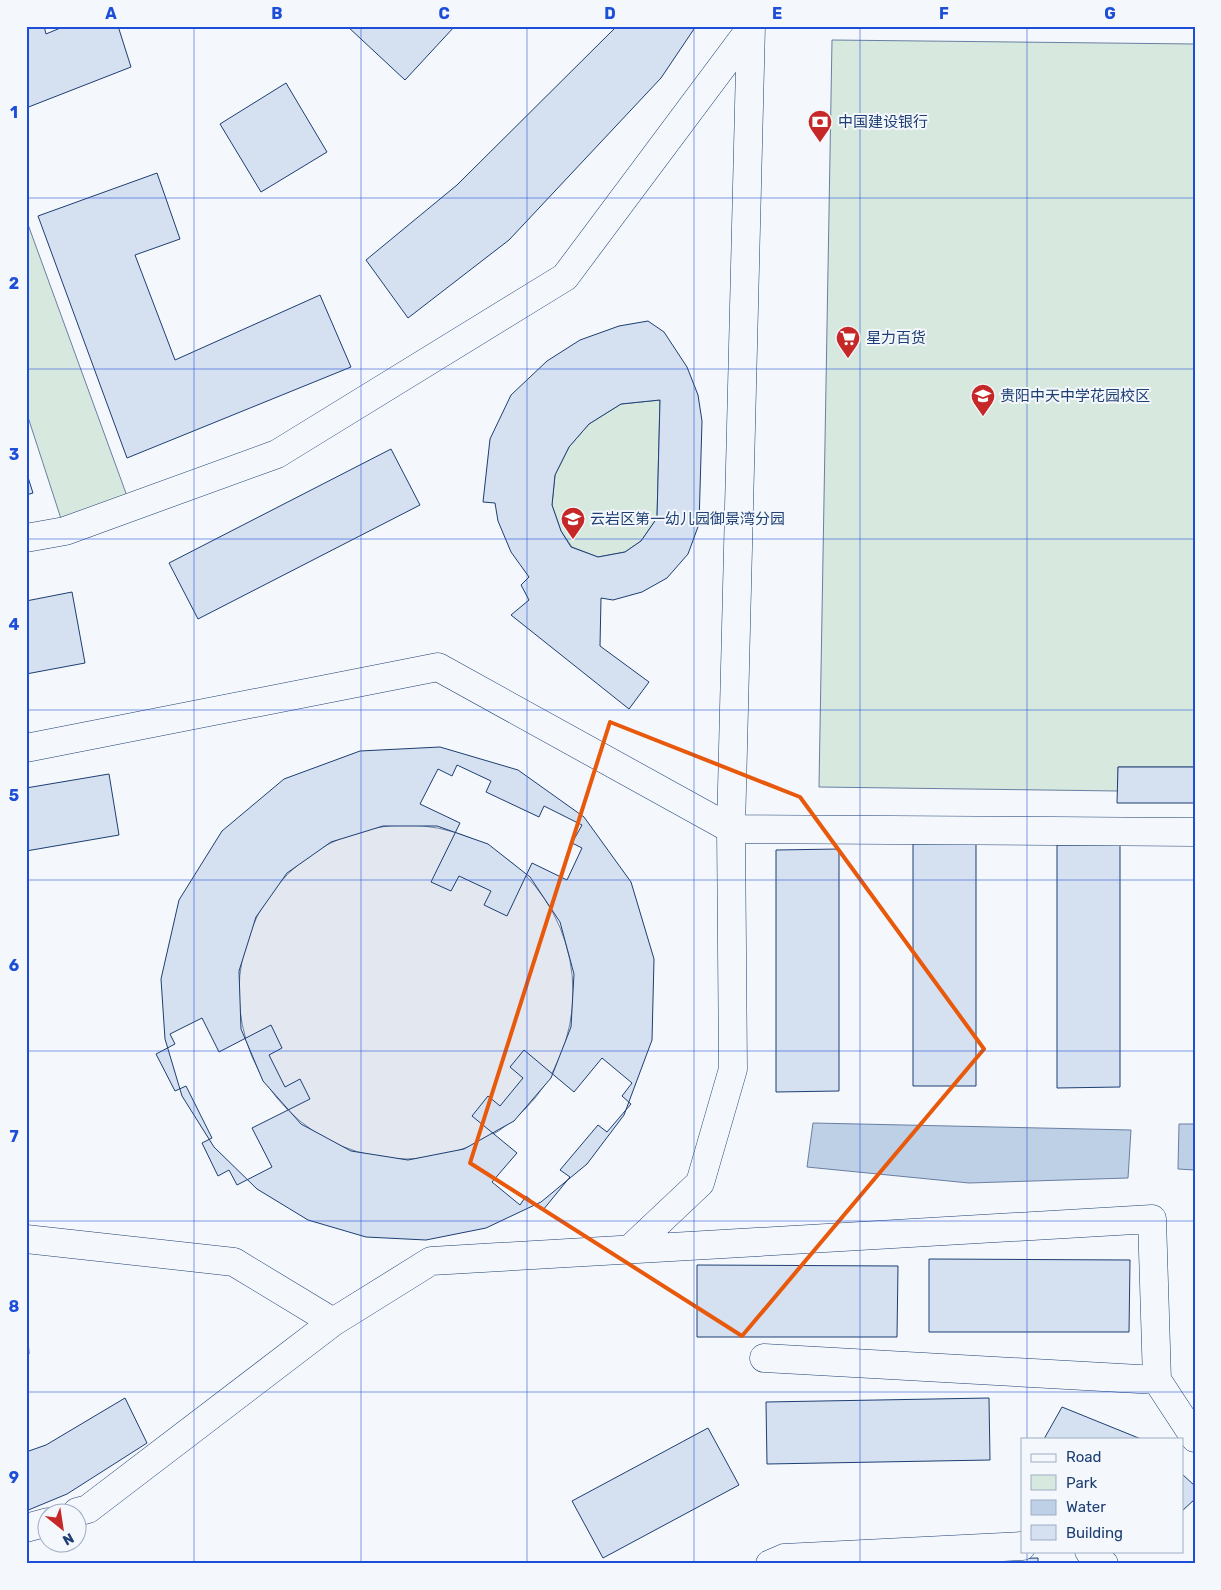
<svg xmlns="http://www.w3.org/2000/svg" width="1221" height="1590" font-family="Rubik,'Noto Sans SC',sans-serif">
<rect width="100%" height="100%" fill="#f4f7fb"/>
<path fill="#d7e8df" stroke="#687fa3" d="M923,26h71v1l-71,1z
M996,26h199v1l-199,1z
M832,40l363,4v723h-77v24l-299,-4z
M26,219l105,288 -66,24 -39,-120z
M660,400l-3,118 -16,23 -16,11 -27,5 -26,-10 -11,-16 -9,-26 3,-30 14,-28 20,-23 32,-20z"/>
<path fill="#e3e8f0" stroke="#687fa3" d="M239 992a167 167 0 1 1 334 0a167 167 0 1 1-334 0Z"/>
<path fill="#bed0e5" stroke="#687fa3" d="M813,1123l318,7 -3,48 -159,5 -162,-16z
M1179,1124h16v46l-17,-1z"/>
<path fill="#d5e0f0" stroke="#1d3f73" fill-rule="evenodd" d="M26,26h18l2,8 19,-8h53l13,41 -105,41z
M347,26h108l-50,54z
M617,26h79l-35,52 -152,162 -101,78 -42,-58 91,-75z
M286,83l41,69 -66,40 -41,-68z
M157,173l23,66 -45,16 40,105 145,-65 31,72 -224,91 -89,-242z
M648,321l16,11 23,35 11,28 4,26 -3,103 -11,30 -21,24 -25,14 -29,8 -12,-2 -1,48 49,36 -20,27 -118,-94 18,-15 -8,-15 8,-8 -18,-25 -13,-31 -3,-18 -12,-1 7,-63 21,-44 36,-34 33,-21 39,-14zM660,400l-3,118 -16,23 -16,11 -27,5 -27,-10 -10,-16 -9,-26 3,-30 14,-28 20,-23 32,-20z
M391,449l29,56 -222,114 -29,-56z
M26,471l7,22 -7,2z
M72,592l13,71 -59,11v-73z
M440,747l78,23 66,47 47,65 23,77 -2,81 -28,75 -37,49 -46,38 -55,26 -60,12 -60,-3 -58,-17 -51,-31 -43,-42 -32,-51 -17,-57 -4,-60 18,-79 43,-69 62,-52 76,-28zM383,826h54l51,18 42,33 30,45 14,52 -3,53 -20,51 -37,43 -50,28 -56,11 -57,-9 -50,-27 -38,-43 -22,-52 -2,-58 17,-54 31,-44 44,-31z
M457,765l34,16 -5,11 53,25 5,-11 38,19 -10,18 10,5 -15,32 -35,-17 -25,53 -23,-11 7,-14 -32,-15 -8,15 -20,-9 29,-59 -40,-19 18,-35 14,7z
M1118,767h77v36h-78z
M109,774l10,61 -93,16v-63z
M976,843v243h-63v-242z
M1057,845h63v242l-63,1z
M839,849v242l-63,1v-242z
M202,1018l17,34 52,-27 11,23 -13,7 16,32 15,-8 10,20 -58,29 20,39 -35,18 -8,-15 -11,6 -16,-33 10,-5 -26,-52 -11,5 -19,-37 19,-10 -5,-10z
M524,1050l50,42 28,-34 30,25 -10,13 9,8 -24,28 -9,-7 -38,45 10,7 -27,33 -17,-14 -6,9 -28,-23 25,-29 -45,-37 16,-20 12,10 23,-28 -13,-11z
M929,1259l201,1 -1,72h-200z
M697,1265l201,1 -1,71h-200z
M26,1310l3,44 -3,1z
M125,1398l22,45 -80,51 -41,17v-59l20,-7z
M989,1398l1,62 -223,4 -1,-62z
M1062,1407l79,32h-97z
M708,1428l31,57 -136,73 -31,-57z
M1182,1474l13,12v13l-13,12z
M1038,1558v6h-178v-2z"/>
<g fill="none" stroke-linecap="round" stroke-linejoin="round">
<defs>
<path id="minor" d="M26,538l39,-7 212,-77 288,-177 186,-249
M26,748l412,-81 293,162 464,3
M26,1239l208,23 99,60
M630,1249l70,-66 33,-114 -2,-240 20,-803
M764,1358l393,22 38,58
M77,1512l11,-3 245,-187 98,-61 721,-42 5,161
M26,1528l22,-6
M1089,1551l15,13
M770,1564l14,-6 238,-12"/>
</defs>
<use href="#minor" stroke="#1d3f73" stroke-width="29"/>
<use href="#minor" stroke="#f4f7fb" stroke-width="28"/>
</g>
<path fill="none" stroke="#e8590c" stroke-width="4" stroke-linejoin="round" d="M610,722l190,75 184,252 -242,287 -272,-173z"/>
<path fill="none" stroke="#1d4ed8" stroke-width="1" stroke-opacity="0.55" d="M194,26v1538M361,26v1538M527,26v1538M694,26v1538M860,26v1538M1027,26v1413M26,198h1169M26,369h1169M26,539h1169M26,710h1169M26,880h1169M26,1051h1169M26,1221h1169M26,1392h1169M1027,1551v13"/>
<defs>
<symbol id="bank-pin" viewBox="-11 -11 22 30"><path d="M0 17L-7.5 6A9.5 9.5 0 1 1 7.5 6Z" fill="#c62828" stroke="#f4f7fb"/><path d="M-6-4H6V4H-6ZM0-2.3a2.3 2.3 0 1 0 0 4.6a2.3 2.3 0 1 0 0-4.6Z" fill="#fff"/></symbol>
<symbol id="supermarket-pin" viewBox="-11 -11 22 30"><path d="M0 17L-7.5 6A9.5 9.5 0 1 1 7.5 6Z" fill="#c62828" stroke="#f4f7fb"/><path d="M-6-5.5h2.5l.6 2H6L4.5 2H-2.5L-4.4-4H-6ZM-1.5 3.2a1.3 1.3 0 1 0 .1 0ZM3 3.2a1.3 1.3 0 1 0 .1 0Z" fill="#fff"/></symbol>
<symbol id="school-pin" viewBox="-11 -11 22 30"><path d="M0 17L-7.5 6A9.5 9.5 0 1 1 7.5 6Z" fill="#c62828" stroke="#f4f7fb"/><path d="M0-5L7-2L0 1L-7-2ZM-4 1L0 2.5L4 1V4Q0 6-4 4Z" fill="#fff"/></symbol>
</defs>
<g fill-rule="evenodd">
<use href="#bank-pin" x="806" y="108" width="28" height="38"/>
<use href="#supermarket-pin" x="834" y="324" width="28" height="38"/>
<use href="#school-pin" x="969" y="382" width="28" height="38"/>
<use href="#school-pin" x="559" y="505" width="28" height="38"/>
</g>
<g text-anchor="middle" stroke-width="4" stroke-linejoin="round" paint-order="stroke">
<g font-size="15" fill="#1d3f73" stroke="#f4f7fb" text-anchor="start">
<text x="838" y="127">中国建设银行</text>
<text x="866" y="343">星力百货</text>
<text x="1000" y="401">贵阳中天中学花园校区</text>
<text x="590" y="524">云岩区第一幼儿园御景湾分园</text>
</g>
</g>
<rect width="1221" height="1590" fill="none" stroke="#f4f7fb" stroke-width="55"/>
<rect x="1021" y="1438" width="162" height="115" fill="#f4f7fb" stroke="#9eadc5"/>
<rect x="1031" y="1454" width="25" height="8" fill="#f4f7fb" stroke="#9eadc5"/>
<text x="1066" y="1462" font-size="15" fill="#1d3f73">Road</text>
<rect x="1031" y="1475" width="25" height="15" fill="#d7e8df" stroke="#9eadc5"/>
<text x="1066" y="1488" font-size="15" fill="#1d3f73">Park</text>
<rect x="1031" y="1500" width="25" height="15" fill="#bed0e5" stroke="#9eadc5"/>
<text x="1066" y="1512" font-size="15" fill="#1d3f73">Water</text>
<rect x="1031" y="1525" width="25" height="15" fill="#d5e0f0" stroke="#9eadc5"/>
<text x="1066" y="1538" font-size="15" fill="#1d3f73">Building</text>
<g transform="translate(62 1528) rotate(150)"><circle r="24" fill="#f4f7fb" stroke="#9eadc5"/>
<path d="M0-4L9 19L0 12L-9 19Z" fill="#c62828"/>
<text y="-8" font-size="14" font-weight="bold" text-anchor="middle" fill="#1d3f73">N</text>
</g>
<rect x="28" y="28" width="1166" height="1534" fill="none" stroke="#1d4ed8" stroke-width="2"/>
<g font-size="16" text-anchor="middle" font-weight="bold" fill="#1d4ed8">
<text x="111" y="19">A</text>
<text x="277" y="19">B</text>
<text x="444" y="19">C</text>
<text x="610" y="19">D</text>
<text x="777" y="19">E</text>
<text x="944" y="19">F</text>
<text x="1110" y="19">G</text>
<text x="14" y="118">1</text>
<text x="14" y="289">2</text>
<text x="14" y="460">3</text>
<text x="14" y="630">4</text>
<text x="14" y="801">5</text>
<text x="14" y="971">6</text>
<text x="14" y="1142">7</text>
<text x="14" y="1312">8</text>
<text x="14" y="1483">9</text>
</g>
</svg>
